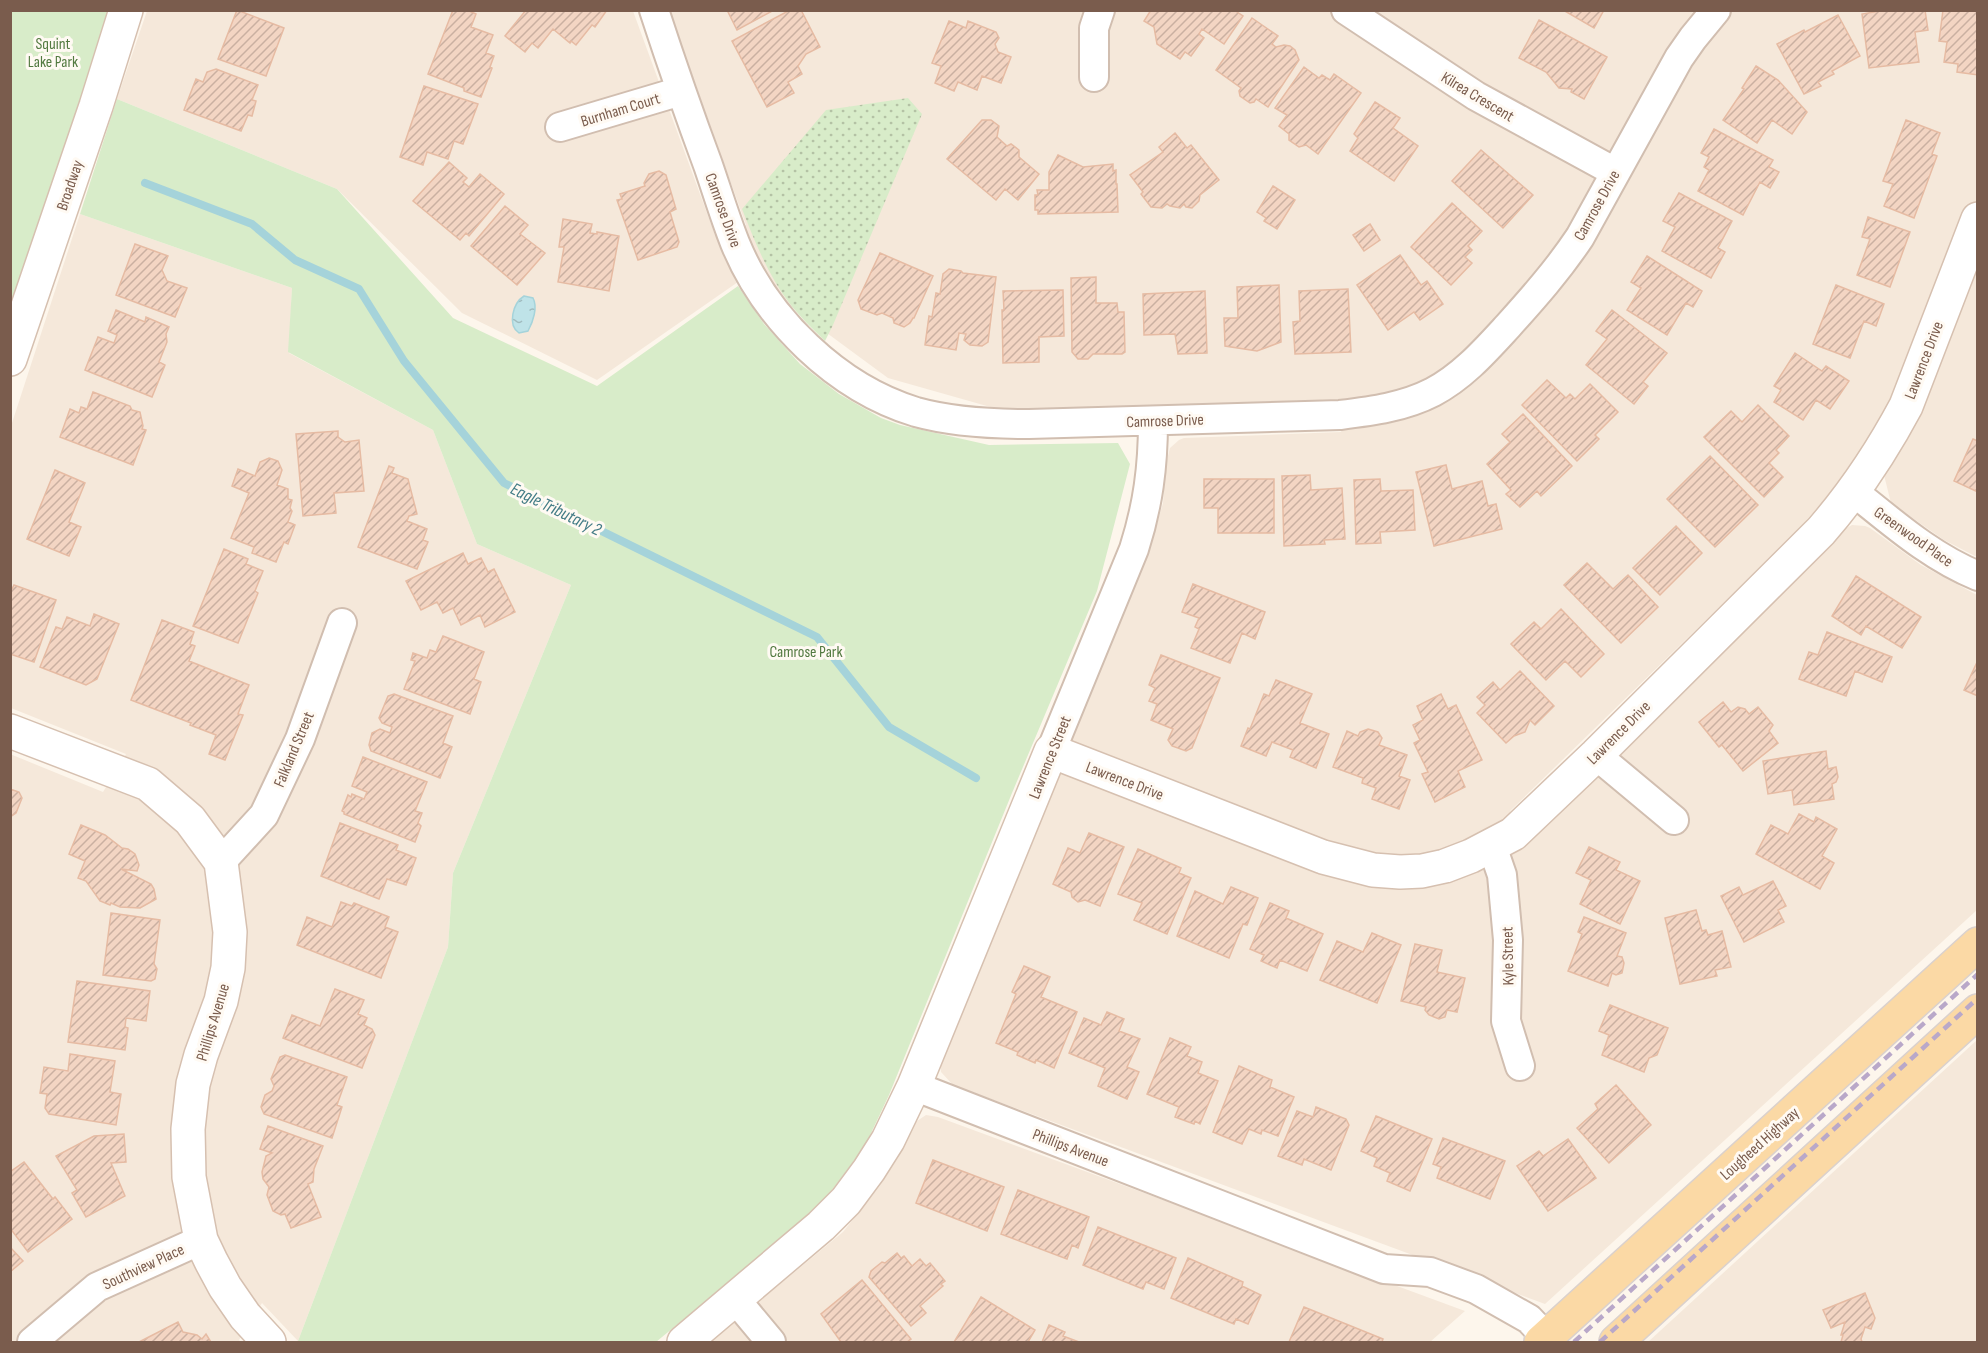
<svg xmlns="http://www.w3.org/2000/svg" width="1988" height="1353" font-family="'Sofia Sans Condensed',sans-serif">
<defs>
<pattern id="grass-dots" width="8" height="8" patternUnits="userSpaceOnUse" patternTransform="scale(1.5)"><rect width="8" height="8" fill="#d8ecc9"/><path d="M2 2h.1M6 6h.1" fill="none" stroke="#b4c2a5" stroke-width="1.8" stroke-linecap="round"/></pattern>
<pattern id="water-ripples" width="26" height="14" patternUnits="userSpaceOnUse" patternTransform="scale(1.5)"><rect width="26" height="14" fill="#bfe3e8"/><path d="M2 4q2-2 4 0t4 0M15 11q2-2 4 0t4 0" fill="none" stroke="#a0bbbe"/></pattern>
<pattern id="building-hatch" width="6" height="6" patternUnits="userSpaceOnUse" patternTransform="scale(1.5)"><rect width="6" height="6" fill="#f3d5c3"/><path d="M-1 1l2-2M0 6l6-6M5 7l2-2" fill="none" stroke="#cab0a1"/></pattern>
</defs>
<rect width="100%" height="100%" fill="#fdf6ec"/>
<path fill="#f5e8da" d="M147,11h486l82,224 31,-10 -77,-214h1308v546l-33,-17 -53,-37 -7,-28 -31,-12 -24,32 -37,41 -282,275 16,31 317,-312 9,-5 13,1 5,2 51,37 56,30v315l-432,394 -592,-219 -12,-13 -1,-15 210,-509 13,-45 3,-39 4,-16 9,-8 5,-2 157,-6 9,-33 -349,11 -113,-32 -140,-103 -151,105 -135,-67 -125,-124 -220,-90z
M80,214l212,74 -3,65 144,77 44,114 94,41 -118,288 -5,74 -150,394 -36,-38 -23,37 2,2h-230l-1,-588 93,38 23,-38 -115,-46v-282z
M1977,1040v302h-329z
M926,1115l12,2 527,194 -35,31h-720l133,-110 36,-45 19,-29 15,-32 4,-5z"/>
<path fill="url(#grass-dots)" d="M908,98l14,16 -89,211 -8,16c-12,-12 -25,-24 -35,-37 -22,-29 -35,-62 -48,-95l84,-99z"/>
<path fill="#d8ecc9" d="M10,11h100l-57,176 -42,115z
M117,99l220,90 116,129 144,68 141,-100 26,38 36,40 39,30 42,24 19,7 89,20 129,-2 12,21 -33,127 -85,202 -123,302 -25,53 -36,47 -33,32 -139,115h-356l-2,-1 150,-394 5,-74 118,-288 -94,-41 -44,-114 -145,-78 4,-64 -212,-74z"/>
<path fill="url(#water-ripples)" stroke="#a5d3da" stroke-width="1.5" d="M524,296l9,2c5,9 0,24 -5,33l-9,2c-12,-8 -6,-30 5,-37z"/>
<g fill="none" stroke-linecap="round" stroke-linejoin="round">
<path stroke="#a5d3da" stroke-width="8" d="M145,183l107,41 43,36 64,29 45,72 100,122 313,154 72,90 87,51"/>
</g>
<path fill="url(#building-hatch)" stroke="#e6bba3" stroke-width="1.5" d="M237,10l47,18 -18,48 -48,-17z
M453,10h14l9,4 -5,13 22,8 -7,18 8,3 -4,11 2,1 -11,29 -17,-6v-3l-36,-14z
M526,10l6,1 75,-1 -12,17 -3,-2 -16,20 -5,-4 -1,2 -17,-14 -15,19 -6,-5 -7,9 -20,-16z
M727,10h47l-37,20z
M790,10h11l19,37 -14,7 -8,12 4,8 -14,8 6,11 -27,14 -35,-66z
M1151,10h83l9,6 -19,28 -22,-15 -3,5 5,4 -13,18 -6,-4 -5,7 -23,-15 -3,-17 -10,-6z
M1563,10h41l-10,18z
M1925,10l3,20 -13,2 4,30 -50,6 -7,-54 23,-4z
M1943,10h35v65l-21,-3 1,-8 -14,-2 3,-20 -8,-1z
M1838,15l22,41 -28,15 2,3 -16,8 3,4 -17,8 -27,-50 27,-14 1,2z
M1252,18l26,18 -6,8 4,3 8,-2 6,1 5,4 4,10 -31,47 -12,-8 -2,3 -4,1 -10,-7 -1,-5 2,-3 -25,-18z
M1539,20l68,37 -23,42 -13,-7 1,-3 -13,-1 -13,-16 -27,-14z
M949,21l17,7 2,-7 28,11 3,6 -4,6 3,8 13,5 -10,26 -19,-7 -5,14 -19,-8 -4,9 -19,-8 6,-17 -9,-3z
M1756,66l22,14 29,32 -15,22 -20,-14 -15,23 -34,-23 21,-31 -2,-1z
M1304,67l15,11 3,-3 8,5 4,-6 27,19 -43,61 -12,-9 -7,2 -10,-7v-6l-10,-8 8,-11 -12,-7z
M216,69l42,16 -6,15 4,1 -4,15 -4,-1 -7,16 -57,-21 12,-31 7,3 4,-10z
M424,86l54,18 -15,40 -9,-3 -6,18 -21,-7 -4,13 -23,-8z
M1375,102l25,16 -7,10 25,18 -24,35 -44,-30 8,-13 -4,-4z
M982,120h9l8,6 -2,11 10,9 4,-2 8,6v7l20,17 -21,26 -13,-11 -9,11 -49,-41z
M1906,120l34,13 -8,21 5,2 -23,62 -30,-12 9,-22 -10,-3z
M1714,129l59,31 -4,7 10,5 -9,16 -10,-6 -17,33 -45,-24 11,-21 -5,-3 5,-10 -8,-4z
M1175,133l12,15 4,-3 28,35 -19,15 -1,6 -7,7 -6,-1 -2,-3 -4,4 -10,-2 -3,-2 -5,4 -11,-1 -10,-13 2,-2 -13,-17 33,-23 -4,-5z
M1481,150l52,45 -30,33 -51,-47z
M1058,155l25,12 30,-3v7l3,-1v14h1l1,28 -80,2v-4h-3v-15h3l-1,-5h12v-18z
M449,162l18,16 -4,4 6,5 11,-13 24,20 -35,42 -3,-3 -6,7 -47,-39z
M659,171l7,4 10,34 -6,3 9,30 -2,5 -39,13 -21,-60 5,-1 -2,-5 25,-8 -1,-3 5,-9z
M1273,186l22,14 -18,29 -13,-8 2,-3 -9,-6z
M1679,193l53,28 -14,27 7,4 -14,26 -49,-27 13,-24 -12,-6z
M1452,203l30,28 -14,15 4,4 -7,7 7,6 -21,22 -40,-38z
M505,206l23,19 -8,9 25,19 -28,32 -46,-39z
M1868,217l42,15 -20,55 -33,-12 13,-36 -8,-2z
M563,219l29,5 -2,9 7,1v-2l22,4 -10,55 -51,-9 6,-35h-5z
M1370,224l10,16 -16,11 -11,-16z
M135,244l33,12 -6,14 5,11 20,7 -12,29 -59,-22z
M880,253l53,23 -19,42h-1l-3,5 -6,4 -10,-4 -1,-5 -11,-5 -5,2 -16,-6 -3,-9z
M1400,255l21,30 6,-4 16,23 -23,16 -6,-8 -26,18 -31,-45z
M1647,256l55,35 -9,16 -7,-4 -19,32 -40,-25 14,-22 -10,-6z
M949,269l12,2 2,2 33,4 -8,65 -6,4 -12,-1 -6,-5 2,-6 -7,-1 -3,17 -31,-5 4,-29 3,1 4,-24 4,1 3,-20z
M1096,277v26h21l1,9h6l1,40 -3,2h-29l-5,5h-10l-6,-7 -1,-74z
M1279,285l2,57 -24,9 -32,-5 -1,-28h14l-1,-31z
M1836,285l48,19 -8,22 -12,-5 -14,37 -37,-14z
M1348,289l3,63 -56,2 -2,-32 7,-1 -1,-30z
M1063,290l1,46 -25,1v25l-36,1 -1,-53h2l-1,-19z
M1205,291l2,62 -29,1 -3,-20 -31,1 -1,-41z
M116,310l29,12 1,-5 23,10 -3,7 1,8 -8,20 6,3 -13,32 -67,-27 13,-33 16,6 3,-8 -9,-4z
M1612,310l55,43 -24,29 5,4 -14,18 -48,-39 21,-26 -11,-8z
M1795,353l27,18 4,-5 23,15 -19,28 -14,-9 -13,20 -29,-18 7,-12 -7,-4z
M1547,380l19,18 4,-4 5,5 15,-15 28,28 -23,23 4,4 -22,22 -55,-56z
M93,392l37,14 2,4 8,2 3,14 -1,3 4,1 -13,35 -73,-28 10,-28 9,4 2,-6 6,2z
M1758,405l31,31 -13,14 3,3 -10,10 14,14 -19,20 -60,-60 27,-26 11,11z
M1523,414l49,52 -31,30 -4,-5 -17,16 -14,-13 5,-4 -24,-26 23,-22 -8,-8z
M338,431v6l7,5 14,-2 5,51 -30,2 2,20 -33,3 -7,-82z
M1973,439l5,2v51l-24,-11z
M1710,456l48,49 -43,42 -48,-48z
M269,458l9,3 4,9 -5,15 11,4v10l4,1 -2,8 2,3 -4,11 7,3 -7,19 -4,-2 -8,20 -24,-9 2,-6 -23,-9 18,-45 -17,-7 6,-17 17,7 5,-14z
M1446,465l6,24 30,-8 6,25 8,-2 6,25 -68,17 -18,-74z
M389,466l5,2 -2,5 16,6 9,35 -8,2 -2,5 20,8 -4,11 5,2 -11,27 -59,-22z
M55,470l30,13 -16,39 12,5 -12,29 -42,-17z
M1310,475l1,15 31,-2 3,51 -21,1 1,4 -41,2 -2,-70z
M1204,479h70v54h-56v-25h-14z
M1380,479l1,12 32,-1 2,40 -35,2 1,11 -25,1 -2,-64z
M1676,526l26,27 -42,42 -27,-27z
M224,549l24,10 -2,5 17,7 -8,20 3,2 -20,50 -45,-17z
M463,553l5,11 13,-6 7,14 6,-3 21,43 -30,15 -5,-12 -19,10 -8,-17 -10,5 -6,-11 -16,8 -15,-29z
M1587,563l26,26 15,-14 30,32 -37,36 -57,-58z
M1856,576l65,41 -19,31 -36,-22 -5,9 -29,-19z
M1193,584l72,28 -10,27 -13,-6 -12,30 -39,-15 8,-19 -4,-2 4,-9 -17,-6z
M14,585l42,15 -22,62 -24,-8v-61z
M1561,609l43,45 -23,23 -16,-16 -19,19 -35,-36 23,-22 7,7z
M94,614l25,10 -22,55 -11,6 -46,-18 16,-40 6,2 5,-12 23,9z
M162,620l32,12 -4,12 5,2 -6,15 60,24 -11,29 5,1 -18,45 -16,-6 7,-19 -26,-10 1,-2 -60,-23z
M1827,632l65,25 -10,25 -27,-11 -9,25 -47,-17 10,-27 9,3z
M443,636l41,16 -10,27 7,3 -11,32 -66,-25 11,-28 -4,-1 2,-7 14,5 3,-8 6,2z
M1161,655l59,23 -28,70 -6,3 -14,-5 -4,-6 5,-11 -22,-9 6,-16 -8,-3 6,-13 -6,-3z
M1978,660v36l-14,-6z
M1520,671l34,35 -19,19 -5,-5 -5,12 -11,4 -8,7 -29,-30 8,-8 -8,-8 16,-15 7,8z
M1276,680l36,14 -12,29 29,11 -13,34 -26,-11 3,-7 -21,-8 -6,14 -25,-10 7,-18 2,1 14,-35 5,2z
M394,694l59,22 -10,27 9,4 -12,31 -69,-27 -2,-6 3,-12 8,-4 10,4 2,-6 -10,-4 -3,-5 9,-22z
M1441,694l7,15 8,-4 26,55 -24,11 7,16 -30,15 -13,-28 6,-2 -14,-29 6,-3 -7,-15 10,-5 -6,-14z
M1723,702l8,10 7,-5 7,2 4,5 9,-7 15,18 -4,6 9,12 -35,28 -21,-26 -3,2 -20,-25z
M1368,729l10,3 4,6 -3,7 28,10 -8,21 11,4 -11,29 -27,-10 4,-11 -14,-5 1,-5 -30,-11 14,-36 11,5 2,-4z
M1826,751l2,18 8,-2 2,10 -2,5 -4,2 2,15 -40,6 -2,-15 -24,4 -5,-33z
M363,757l64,25 -12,29 7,2 -4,10 3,3 -6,16 -71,-28v-2l-2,-1 6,-16 3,2 1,-3 12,5 3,-7 -15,-6z
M10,789l9,3 3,6 -6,15 -6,4z
M1799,814l15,8 2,-5 21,12 -15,27 12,7 -14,26 -64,-35 15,-29 17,9z
M340,823l58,22 -2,5 20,8 -10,27 -19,-6 -8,20 -58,-23z
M81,825l24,10 17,13 6,1 7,5 4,11 -2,6 -16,-2 30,15 3,5 2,10 -16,9 -20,-1 -9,-4 -1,2 -10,-4 -14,-20 -8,-3 7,-17 -16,-7z
M1089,833l35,14 -24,59 -15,-6 -7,2 -6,-5 -1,-5 -18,-8 15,-36 12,5z
M1589,847l31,15 -4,8 24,11 -20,43 -40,-20 11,-24 -15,-7z
M1138,849l43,19 -2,5 12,5 -24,56 -33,-14 8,-17 -24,-9z
M1773,881l13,25 -8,4 6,12 -40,20 -23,-46 18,-9 4,8z
M1231,887l27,11 -11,27 -4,-1 -14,34 -52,-22 18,-45 28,13z
M341,902l11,4 2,-3 35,14 -4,10 13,5 -17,46 -84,-33 10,-28 25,10z
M1270,903l19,8 -3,7 37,16 -16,37 -27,-11 -3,8 -16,-7 3,-6 -14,-6z
M1696,910l6,21 4,-1 2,5 14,-4 9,36 -16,3 2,6 -37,8 -15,-66z
M111,913l49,7 -6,44 3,5 -2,10 -4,2 -48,-6z
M1584,917l42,16 -9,23 5,1 2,6 -2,10 -6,2 -4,-2 -4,13 -40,-15 14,-37 -4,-2z
M1372,933l29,12 -24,58 -57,-23 17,-39 26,11z
M1415,944l27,6 -5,22 28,6 -8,34 -10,-2 -2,7 -6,2 -10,-4 -4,-5 1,-3 -25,-6z
M1024,966l26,11 -9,20 36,15 -23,56 -18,-8 -1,3 -18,-8 1,-3 -22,-9 20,-49 -4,-2z
M77,981l73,10 -4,30 -20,-3 -1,9 3,1 -3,22 -57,-8z
M335,989l29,11 -6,14 9,4 -3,7 8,4 3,6 -13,33 -79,-30 9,-23 28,11z
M1610,1005l58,23 -11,27 -8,3 -5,14 -42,-17 7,-20 -10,-4z
M1107,1012l17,7 -5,12 21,8 -13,28 12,5 -12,27 -29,-13 7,-18 -36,-15 15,-35 17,7z
M1170,1038l21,9 -4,9 15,6 -4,11 20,8 -18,43 -5,-3 -1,3 -19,-7 4,-10 -32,-13z
M70,1054l45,7 -5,31 11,2 -5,31 -67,-11 -4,-6 2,-14 -7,-1 4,-26 24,4z
M285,1055l62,22 -10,28 5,2 -10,31 -68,-24 -3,-7 4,-12 7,-4 2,-5 -3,-7 9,-22z
M1239,1066l33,14 -2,7 24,10 -16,39 -16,-6 -1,4 -12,-5 -7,15 -29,-12z
M1616,1085l35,40 -42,38 -32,-35 21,-19 -3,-5z
M1316,1107l30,12 3,6 -18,45 -27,-11 -2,6 -24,-9 19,-45 16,6z
M1376,1116l56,23 -22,52 -23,-10 3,-8 -16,-7 3,-8 -16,-7z
M268,1126l55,20 -9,23 -1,13 -5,2 13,33 -30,11 -6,-14 -4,1 -8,-4 -6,-16 2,-8 -6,-8 -1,-7 4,-16 6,-3 -12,-4z
M124,1134l2,28 -15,1 14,33 -39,21 -14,-24 5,-3 -21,-34 38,-20z
M1443,1138l62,23 -15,38 -53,-21 4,-11 -8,-3z
M1568,1139l28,39 -48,33 -31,-45 22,-15 4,5z
M933,1160l71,27 -17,44 -71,-28z
M24,1162l29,37 2,-2 17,22 -44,33 -18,-24v-56z
M1018,1190l71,27 -11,31 -6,-3 -5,14 -66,-25z
M1098,1227l78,31 -12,31 -18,-7 -3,7 -60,-24z
M10,1247l13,14 -13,11z
M897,1253l4,5 3,-2 8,10 8,-7 6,7 4,-3 15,18 -4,3 2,2 -23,20 6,7 -15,13 -42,-49 2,-6 11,-9 3,1z
M1188,1258l55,24 -1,4 19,9 -13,29 -12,-5 -2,5 -63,-26z
M862,1280l49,59 -4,3h-66l-20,-28z
M1865,1293l10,25 -4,11 -6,-2 -4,12 1,3h-21l2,-7h-2l4,-13 -14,6 -8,-18z
M981,1297l54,33 -7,12h-74z
M1304,1307l79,32 -1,3h-93z
M178,1322l5,10 14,3 5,4 4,-5 5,8h-72z
M1049,1325l16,7 -2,4 16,6h-37z"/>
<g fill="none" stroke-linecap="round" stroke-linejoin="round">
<defs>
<path id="street" d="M654,10c17,52 35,104 54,155 9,26 17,53 27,78 31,76 102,145 181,169 36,10 76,12 113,12l311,-9c32,-4 64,-8 93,-23 30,-16 52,-41 75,-66 26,-29 50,-56 72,-89l99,-179 14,-20 23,-28
M1346,10l130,86 139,76
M1094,77v-49l6,-18
M560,127l121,-36
M1854,492c39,31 77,65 124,84
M1051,751l83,-202c14,-44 19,-82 19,-128
M1596,755l78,65
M1492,846l10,29 6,65 -2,81 14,45
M221,862l43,-47 36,-76 42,-116
M914,1086l470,183 46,3 46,17 53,30 18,19
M736,1300l35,42
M32,1342l65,-55 104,-47"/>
<path id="secondary" d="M10,359l86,-253 30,-96
M10,731l138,53 42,36 31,42 9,70 -2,36 -7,33 -20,54 -8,29 -5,45 1,48 12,63 10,21 14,26 20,29 24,26
M684,1342l137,-116 25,-25 23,-31 19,-30 26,-54 137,-335 272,106 50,13 27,2 22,-1 23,-5 26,-10 42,-22 83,-79 225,-224c34,-39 61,-80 85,-125l72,-187"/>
<path id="primary" d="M1541,1342l437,-398
M1616,1342l362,-331"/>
</defs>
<use href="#street" stroke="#d1beb0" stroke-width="32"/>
<use href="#secondary" stroke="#d6c0b0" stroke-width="36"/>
<use href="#primary" stroke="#dad1cd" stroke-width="36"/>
<use href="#street" stroke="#fff" stroke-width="28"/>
<use href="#secondary" stroke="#fff" stroke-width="33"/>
<use href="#primary" stroke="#fbd9a5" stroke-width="33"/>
<path stroke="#b9a8c9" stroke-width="4.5" stroke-dasharray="9 6" stroke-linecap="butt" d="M1574,1342l404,-368
M1600,1342l378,-344"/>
</g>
<g text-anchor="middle" stroke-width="6" stroke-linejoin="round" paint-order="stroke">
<g font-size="16" fill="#537a41" stroke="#fffaf3">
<text x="53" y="49">Squint<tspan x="53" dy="18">Lake Park</tspan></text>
<text x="806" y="657">Camrose Park</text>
</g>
<g font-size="16" fill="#7a5c4d" stroke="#fffaf3">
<text transform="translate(1478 96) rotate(31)" y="6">Kilrea Crescent</text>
<text transform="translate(620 109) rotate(-17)" y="6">Burnham Court</text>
<text transform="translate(69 185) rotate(-71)" y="6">Broadway</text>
<text transform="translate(1596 205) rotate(-61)" y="6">Camrose Drive</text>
<text transform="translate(724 210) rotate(70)" y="6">Camrose Drive</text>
<text transform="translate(1923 360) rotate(-69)" y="6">Lawrence Drive</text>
<text transform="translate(1165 420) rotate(-2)" y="6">Camrose Drive</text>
<text transform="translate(1914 536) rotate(35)" y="6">Greenwood Place</text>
<text transform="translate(1618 732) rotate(-45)" y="6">Lawrence Drive</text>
<text transform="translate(293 749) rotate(-67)" y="6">Falkland Street</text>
<text transform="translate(1049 757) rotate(-68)" y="6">Lawrence Street</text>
<text transform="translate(1125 780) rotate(21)" y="6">Lawrence Drive</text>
<text transform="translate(1507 956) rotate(-91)" y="6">Kyle Street</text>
<text transform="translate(212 1022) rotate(-73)" y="6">Phillips Avenue</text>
<text transform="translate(1759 1143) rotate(-42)" y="6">Lougheed Highway</text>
<text transform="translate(1071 1147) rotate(21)" y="6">Phillips Avenue</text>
<text transform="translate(143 1266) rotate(-25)" y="6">Southview Place</text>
</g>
<g font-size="18" font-style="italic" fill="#437c86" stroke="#fffaf3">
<text transform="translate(556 509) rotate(26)" y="6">Eagle Tributary 2</text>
</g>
</g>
<rect width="1988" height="1353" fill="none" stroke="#7a5c4d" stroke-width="24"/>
</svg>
